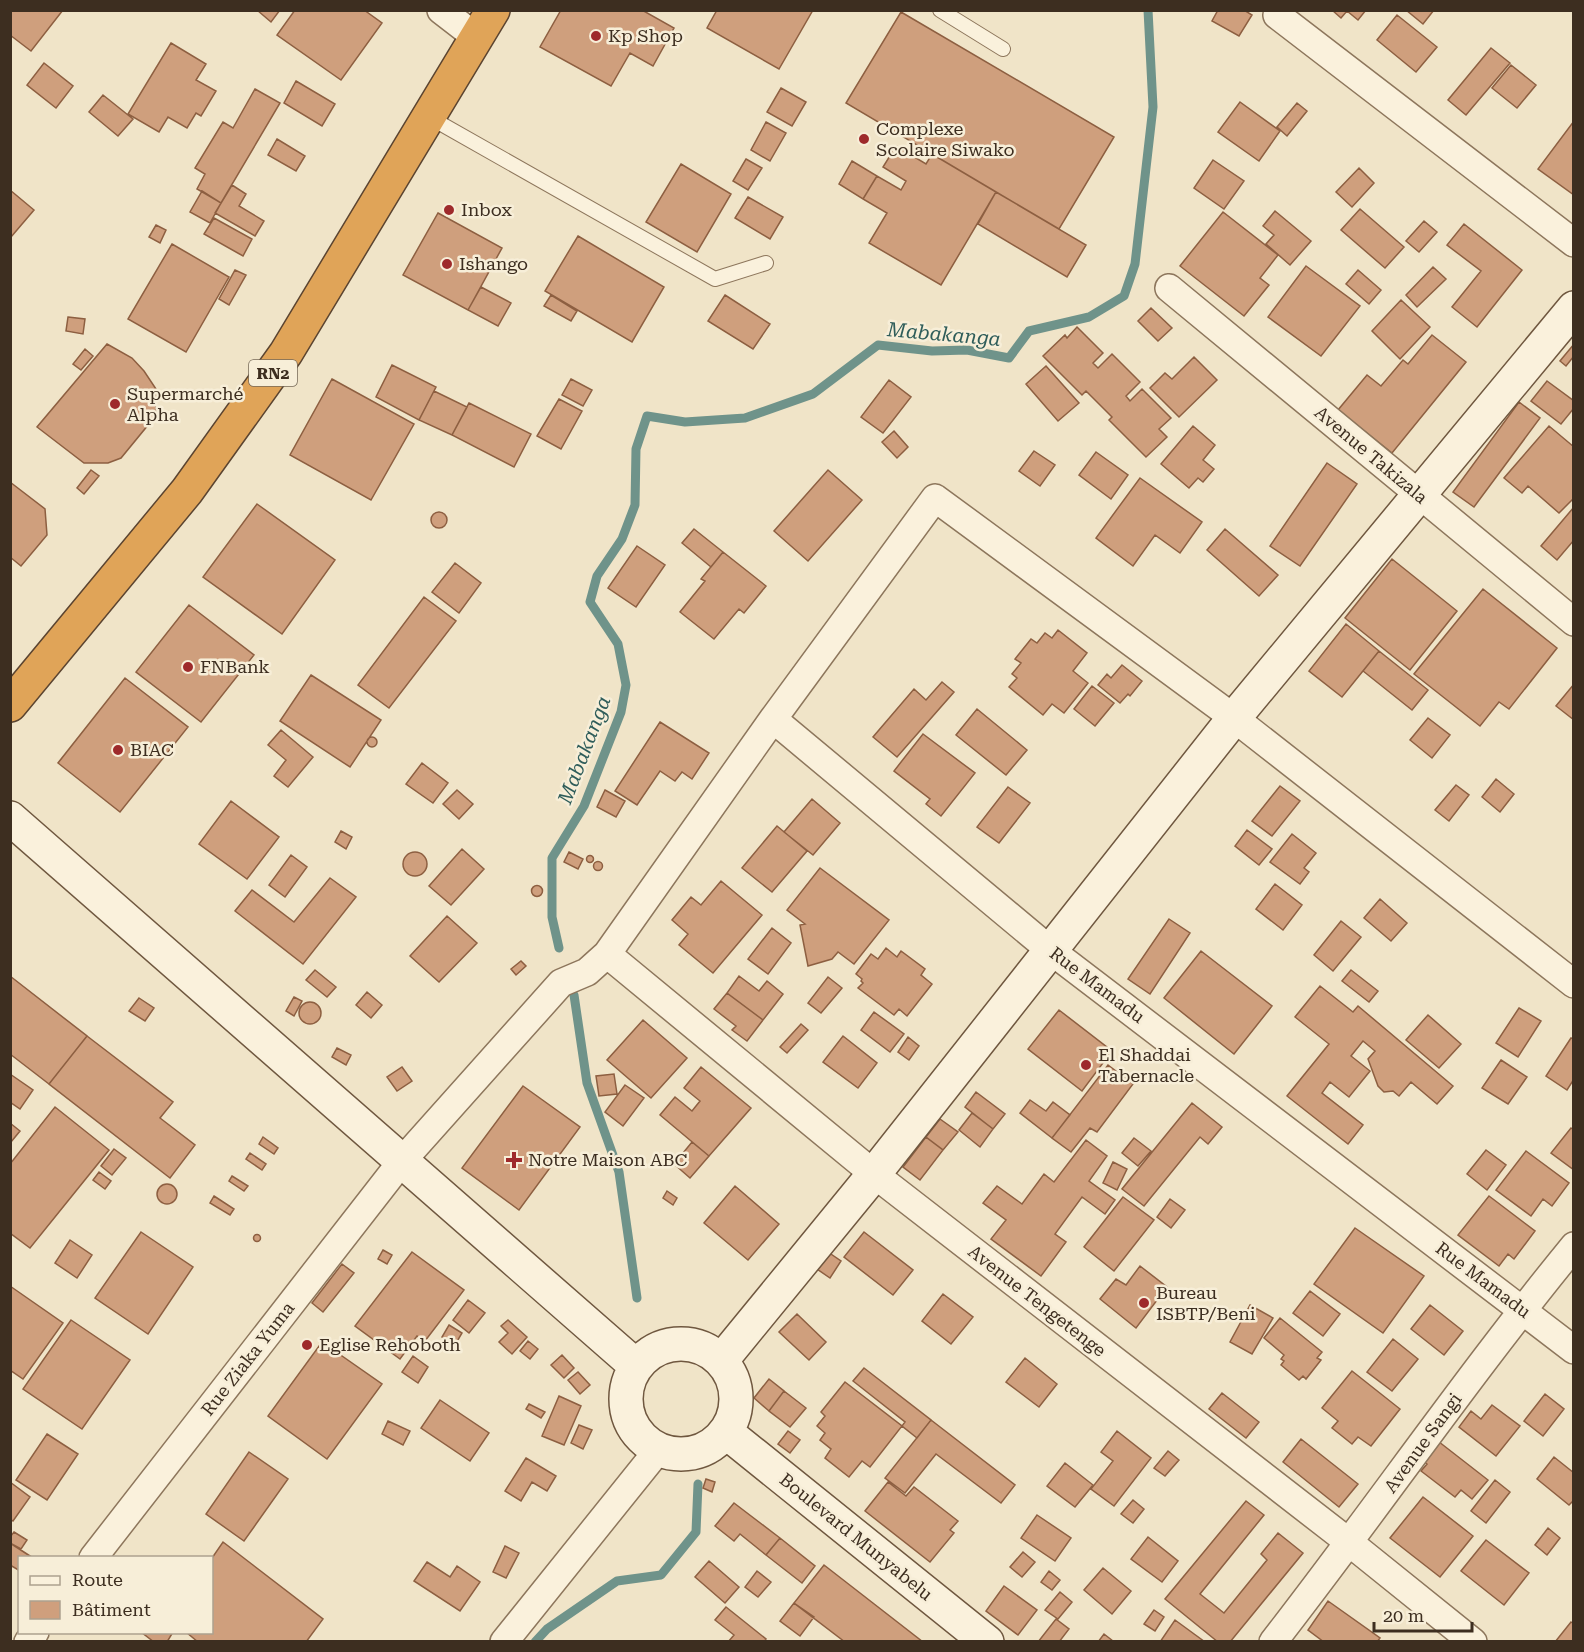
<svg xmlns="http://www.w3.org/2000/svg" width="1584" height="1652" font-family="'Roboto Serif',serif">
<rect width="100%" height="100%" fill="#f0e4c8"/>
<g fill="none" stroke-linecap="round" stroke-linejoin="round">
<path stroke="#6f938a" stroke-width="9" d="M559,948l-7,-31v-59l32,-52 37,-94 5,-27 -8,-41 -28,-42 7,-26 25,-37 13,-34 1,-56 11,-33 38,6 60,-4 68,-24 65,-49 54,6 35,-1 42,8 20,-27 60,-14 35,-21 11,-32 18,-157 -5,-97
M574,995l13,88 32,89 18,126
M535,1642l12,-13 70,-48 44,-6 35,-43 2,-48"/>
</g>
<path fill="#cf9f7d" stroke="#8d5f41" stroke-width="1.5" d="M10,10h53l-32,41 -21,-16z
M257,10h23l-9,12z
M295,10h69l18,13 -41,57 -64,-45z
M561,10h81l32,18 -21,38 -23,-13 -19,33 -71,-39z
M717,10h96l-34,59 -72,-41z
M1218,10h26l8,5 -13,21 -27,-15z
M1332,10h34l-8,10 -11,-9 -6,7z
M1406,10h28l-11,14z
M901,12l213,125 -55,92 -213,-126z
M1397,15l40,32 -21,25 -39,-32z
M171,43l35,21 -10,16 20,11 -15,25 -5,-3 -9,15 -19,-11 -9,15 -31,-18z
M1491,48l19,15 -44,52 -18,-15z
M44,63l29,23 -17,22 -29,-23z
M1511,65l25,20 -19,23 -25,-20z
M296,81l39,23 -13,22 -38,-23z
M781,88l25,14 -14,24 -25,-14z
M255,89l25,14 -59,100 -24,-14 8,-15 -10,-6 28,-46 10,6z
M103,95l30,24 -15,17 -29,-24z
M1240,102l40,29 -21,30 -41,-29z
M1297,103l10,8 -20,25 -10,-9z
M1574,121v74l-36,-26z
M766,122l20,11 -16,28 -19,-11z
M277,139l28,17 -9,15 -28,-16z
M896,146l30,18 6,-10 64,38 -55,93 -72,-42 18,-30 -24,-14 14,-23 24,14 5,-9 -23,-14z
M746,159l16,9 -14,22 -15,-9z
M1213,160l31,21 -20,28 -30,-21z
M852,161l25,15 -14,23 -24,-15z
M681,164l50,30 -34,58 -51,-30z
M1359,168l15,15 -22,24 -16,-15z
M232,185l14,9 -7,12 25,15 -9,15 -40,-23z
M10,190l24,20 -23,27h-1z
M202,191l19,12 -11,20 -20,-11z
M996,192l90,53 -19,32 -89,-53z
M748,197l35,20 -13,22 -35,-21z
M1360,209l44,38 -19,21 -44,-38z
M1275,211l36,30 -21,24 -24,-21 8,-9 -11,-9z
M1223,212l55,43 -18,23 9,7 -25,31 -64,-50z
M438,213l64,35 -34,62 -65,-35z
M214,218l38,21 -9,17 -39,-22z
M1424,221l13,11 -18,20 -13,-11z
M1464,224l58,46 -45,57 -25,-20 29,-36 -34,-26z
M156,225l10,5 -6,13 -11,-6z
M578,236l86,51 -32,55 -87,-51z
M172,244l57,33 -43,75 -58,-33z
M1306,266l54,40 -39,50 -53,-39z
M1433,267l13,12 -29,28 -11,-12z
M235,270l11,5 -17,30 -10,-6z
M1358,270l23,20 -12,14 -23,-20z
M481,287l30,16 -13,23 -30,-16z
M551,295l26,16 -6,10 -27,-15z
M725,295l45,29 -17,25 -45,-28z
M1401,300l29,27 -30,32 -28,-28z
M1151,308l21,20 -14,13 -20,-20z
M68,317l17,2 -2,15 -17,-3z
M1077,327l26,26 -10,10 5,5 14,-14 28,28 -14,14 4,5 12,-12 29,29 -12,11 8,8 -21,20 -37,-37 3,-3 -26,-26 -4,4 -39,-39 22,-21 2,3z
M1432,335l34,27 -74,91 -54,-43 29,-35 14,11 22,-26 5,4z
M107,344l25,14 12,13 12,18v22l-3,8 -32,39 -13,5h-24l-47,-36z
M1574,344v12l-8,10 -6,-5z
M85,349l8,7 -12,14 -8,-6z
M1194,357l23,23 -38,37 -29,-29 15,-15 7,6z
M392,365l44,22 -17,33 -43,-23z
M1046,366l33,37 -21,18 -32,-37z
M332,379l82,45 -43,76 -81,-45z
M571,379l21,11 -9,16 -21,-11z
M889,380l22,17 -28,36 -22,-16z
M1547,381l27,20v7l-13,16 -30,-23z
M434,391l33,16 -15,28 -33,-15z
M559,399l23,12 -21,38 -24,-13z
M1519,402l21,16 -66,89 -21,-15z
M469,403l62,31 -17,33 -62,-32z
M1193,426l22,19 -12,15 11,9 -11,13 -5,-4 -9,10 -28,-24z
M1549,426l25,21v51l-15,15 -31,-27 -6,7 -18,-15z
M894,431l14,16 -11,11 -15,-16z
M1034,451l21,14 -15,21 -21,-15z
M1096,452l32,23 -17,24 -32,-24z
M1327,463l30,21 -57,82 -30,-20z
M91,470l8,6 -15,18 -7,-6z
M828,470l34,30 -54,61 -34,-30z
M1140,478l62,44 -22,31 -25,-18 -22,31 -37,-28z
M10,482l35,27 2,26 -26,31 -11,-9z
M257,504l78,56 -53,74 -79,-57z
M1574,507v33l-17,20 -16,-14z
M431 520a8 8 0 1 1 16 0a8 8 0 1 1-16 0Z
M694,529l29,23 -12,15 -29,-24z
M1225,529l53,46 -19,21 -52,-46z
M637,546l28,19 -29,42 -28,-19z
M723,552l43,34 -22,27 -5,-4 -25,30 -34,-27 25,-31 -4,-2z
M1392,559l65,52 -47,59 -65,-52z
M455,563l26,20 -22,30 -27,-21z
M1483,589l74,59 -48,61 -10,-7 -19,24 -66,-52z
M424,597l32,24 -67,87 -31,-23z
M189,605l65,50 -53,67 -65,-50z
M1346,624l33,27 -37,46 -33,-26z
M1058,630l29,23 -14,18 15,12 -24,30 -12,-9 -9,11 -34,-28 8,-9 -5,-4 9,-11 -6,-4 16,-20 6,4 8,-10 7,5z
M1379,651l49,39 -16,20 -49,-39z
M1122,665l20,16 -12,15 -2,-2 -8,9 -22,-18 9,-11 4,4z
M311,675l70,45 -31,47 -70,-46z
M125,678l63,49 -68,85 -62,-49z
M942,682l12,10 -57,65 -24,-20 41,-48 12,11z
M1574,684v36l-18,-14z
M1092,686l22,17 -19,23 -21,-17z
M977,709l50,41 -21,25 -50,-40z
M1428,718l22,17 -18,23 -22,-18z
M660,722l49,31 -17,26 -10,-7 -7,9 -15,-10 -23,34 -22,-14z
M281,730l32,27 -25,30 -14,-11 12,-16 -18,-15z
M923,734l52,39 -34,43 -15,-12 4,-5 -36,-28z
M367 742a5 5 0 1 1 10 0a5 5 0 1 1-10 0Z
M422,763l26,20 -15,20 -27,-19z
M1496,779l18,15 -14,18 -18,-15z
M1456,785l13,10 -20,26 -14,-11z
M1280,786l20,15 -28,35 -20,-15z
M1008,787l22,16 -31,40 -22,-16z
M457,790l16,14 -14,15 -16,-15z
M605,790l20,11 -9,16 -19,-10z
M812,799l28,24 -27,32 -29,-23z
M231,801l48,36 -32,42 -48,-35z
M777,826l30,25 -35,41 -30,-24z
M1247,830l25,19 -13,16 -24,-19z
M341,831l11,6 -6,12 -11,-7z
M1292,834l24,19 -12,15 5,4 -9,12 -30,-22z
M462,849l22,20 -33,36 -22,-19z
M403 864a12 12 0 1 1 24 0a12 12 0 1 1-24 0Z
M569,852l14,7 -5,10 -14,-7z
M291,855l16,12 -22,30 -16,-12z
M586.5 859a3.5 3.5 0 1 1 7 0a3.5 3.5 0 1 1-7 0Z
M593.5 866a4.5 4.5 0 1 1 9 0a4.5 4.5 0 1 1-9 0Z
M820,868l69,52 -35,44 -16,-12 -6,7 -24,7 -8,-41 5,-1 -18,-14z
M330,878l26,19 -53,67 -68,-53 17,-21 42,32z
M721,881l41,34 -49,58 -34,-28 9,-11 -16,-14 19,-23 10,8z
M1275,884l27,21 -19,25 -27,-21z
M531.5 891a5.5 5.5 0 1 1 11 0a5.5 5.5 0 1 1-11 0Z
M1380,899l27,24 -16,18 -27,-23z
M447,916l30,27 -38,39 -29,-26z
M1169,919l21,14 -40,61 -22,-15z
M1341,921l20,16 -28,34 -19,-16z
M772,928l19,15 -23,31 -20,-15z
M886,948l11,9 4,-6 24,18 -4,6 11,9 -25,32 -8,-7 -5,6 -36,-27 5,-5 -2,-2 1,-2 -6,-5 15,-20 7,5z
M1201,951l71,55 -38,48 -70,-56z
M521,961l5,5 -10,9 -5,-6z
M315,970l21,17 -9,10 -21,-17z
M1351,970l27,21 -9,11 -27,-21z
M10,976l77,60 -38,48 -39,-30z
M739,976l20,15 8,-10 16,13 -20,26 -36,-27z
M828,977l14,11 -21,25 -13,-10z
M1320,986l33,26 5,-6 95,80 -16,18 -26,-22 -12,14 -6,-5 -9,1 -6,-6 -10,-27 7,-8 -12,-10 -12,15 19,15 -21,26 -19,-15 -8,11 41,32 -15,19 -61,-48 42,-52 -34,-27z
M367,992l15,13 -11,13 -15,-13z
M727,993l36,27 -16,21 -15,-11 4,-4 -22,-17z
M294,997l8,4 -8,15 -8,-5z
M139,998l15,10 -9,13 -16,-10z
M299 1013a11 11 0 1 1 22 0a11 11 0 1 1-22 0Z
M1519,1008l22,13 -23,36 -22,-14z
M1059,1010l53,41 -30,40 -54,-42z
M874,1012l30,22 -14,18 -29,-22z
M1428,1015l33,29 -22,24 -33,-28z
M643,1020l44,38 -36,40 -44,-38z
M801,1024l7,6 -21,23 -7,-6z
M87,1036l86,66 -13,16 35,27 -25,33 -121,-94z
M843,1036l34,27 -19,25 -35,-26z
M908,1037l11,9 -10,14 -11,-8z
M1571,1038l3,1v40l-7,11 -21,-14z
M337,1048l14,7 -5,10 -14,-8z
M1501,1060l26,17 -19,27 -26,-16z
M1108,1065l25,19 -36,48 -7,-4 -19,24 -19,-14z
M402,1067l10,14 -15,10 -10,-14z
M701,1067l50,41 -42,48 -49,-41 15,-18 17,14 8,-10 -16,-13z
M10,1074l23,16 -13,19 -10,-7z
M614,1074l3,20 -18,2 -3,-20z
M625,1085l19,13 -21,28 -18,-14z
M523,1086l57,41 -61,83 -57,-42z
M976,1092l29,22 -12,15 -28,-22z
M1030,1100l16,11 7,-9 17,13 -18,23 -32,-25z
M1192,1103l30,24 -14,17 -8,-7 -56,69 -22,-17z
M55,1107l54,43 -79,98 -20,-15v-69z
M972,1113l21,16 -13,18 -21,-17z
M940,1119l18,13 -15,18 -17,-13z
M10,1123l10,8 -9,11h-1z
M1571,1128l3,2v40l-23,-17z
M263,1137l15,11 -4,6 -15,-10z
M926,1137l17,13 -23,30 -17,-13z
M1134,1138l17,13 -13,15 -16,-13z
M1086,1140l21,16 -18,25 26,19 -10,14 -23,-17 -27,37 11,8 -25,34 -50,-37 15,-19 -23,-17 14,-17 25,18 22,-30 10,8z
M692,1142l17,14 -19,22 -16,-14z
M114,1149l12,9 -14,17 -11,-9z
M1486,1150l20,15 -19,25 -20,-16z
M1526,1151l43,32 -17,23 -9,-7 -12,17 -35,-26z
M250,1153l16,11 -4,6 -16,-11z
M1113,1162l14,7 -10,21 -14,-7z
M99,1172l12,9 -6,8 -12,-9z
M232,1176l16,10 -4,5 -15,-10z
M157 1194a10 10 0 1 1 20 0a10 10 0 1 1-20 0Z
M735,1186l44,38 -31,36 -44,-37z
M667,1191l10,7 -4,7 -10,-7z
M214,1196l20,13 -4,6 -20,-12z
M1489,1196l46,35 -21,28 -6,-5 -9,12 -41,-31z
M1123,1197l31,23 -40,51 -30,-24z
M1170,1199l15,11 -14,18 -14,-11z
M1355,1228l69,48 -41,57 -69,-49z
M141,1232l52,35 -45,67 -53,-36z
M864,1232l49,38 -20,25 -49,-38z
M253.5 1238a3.5 3.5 0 1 1 7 0a3.5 3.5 0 1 1-7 0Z
M70,1240l22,15 -15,23 -22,-15z
M383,1250l9,5 -5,9 -9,-5z
M825,1250l16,11 -11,17 -16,-11z
M412,1252l52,38 -39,51 -8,-5 -17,23 -45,-33z
M342,1264l12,9 -31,39 -11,-9z
M1140,1266l27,21 -31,41 -36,-29 16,-20 10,6z
M10,1286l53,37 -40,56 -13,-9z
M1310,1291l30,23 -17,22 -30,-23z
M943,1294l30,23 -22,27 -29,-23z
M468,1300l17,13 -16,20 -16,-13z
M1250,1305l23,13 -21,36 -22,-12z
M1430,1305l33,26 -19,24 -33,-26z
M797,1314l29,28 -17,18 -30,-28z
M1280,1318l42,34 -5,6 4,2 -15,19 -3,-3 -4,4 -18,-15 3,-4 -3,-2 3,-4 -20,-17z
M71,1320l59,40 -48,69 -59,-40z
M508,1320l19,17 -15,17 -13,-12 9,-9 -7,-7z
M449,1325l13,8 -7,12 -13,-8z
M1393,1339l25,20 -26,32 -25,-19z
M528,1341l10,8 -8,10 -10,-8z
M322,1342l60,42 -55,75 -59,-43z
M562,1355l12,13 -10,10 -13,-13z
M413,1356l15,11 -10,16 -16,-11z
M1025,1358l32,26 -18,23 -33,-25z
M864,1368l67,52 -14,18 -15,-12 3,-4 -52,-41z
M1352,1371l48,38 -29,37 -13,-9 -6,7 -20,-16 6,-7 -16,-13z
M578,1372l12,13 -10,9 -12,-14z
M769,1379l15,12 -15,20 -15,-13z
M845,1382l57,44 -32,41 -8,-6 -13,16 -24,-19 6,-9 -11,-9 5,-7 -8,-7 8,-10 -4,-4z
M784,1391l22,17 -16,19 -21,-16z
M1222,1393l37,29 -13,16 -37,-29z
M1545,1394l19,15 -21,27 -19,-15z
M559,1396l22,10 -17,39 -22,-9z
M440,1400l49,33 -19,28 -49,-33z
M529,1404l16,8 -4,6 -15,-9z
M1492,1405l28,21 -24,30 -37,-29 12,-16 10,8z
M931,1420l84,65 -14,18 -65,-49 -31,39 -20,-15z
M388,1421l22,10 -7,14 -21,-11z
M579,1425l13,5 -9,19 -12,-6z
M788,1431l12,9 -10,13 -12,-9z
M1117,1431l34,27 -37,48 -23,-17 22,-28 -12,-9z
M47,1434l31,20 -31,46 -31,-20z
M1434,1438l54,42 -16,19 -11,-9 -6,7 -34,-26 6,-7 -8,-6z
M1301,1439l57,45 -19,23 -56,-45z
M1168,1451l11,9 -14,16 -11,-8z
M249,1452l39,27 -44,62 -38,-27z
M1554,1457l20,16v27l-5,5 -32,-26z
M526,1458l30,18 -9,15 -15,-9 -11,19 -16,-10z
M1065,1463l28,22 -18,22 -28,-21z
M706,1479l9,3 -3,10 -9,-4z
M1495,1480l15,12 -24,31 -15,-12z
M10,1482l20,15 -17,24 -3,-2z
M888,1482l18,14 8,-9 44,34 -8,9 4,3 -24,29 -65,-51z
M1423,1497l50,39 -33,41 -50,-39z
M1133,1500l11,9 -11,14 -12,-9z
M1246,1501l18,14 -64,79 24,19 43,-53 -6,-6 17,-21 25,20 -73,89h-12l-53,-43z
M734,1503l46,35 -14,17 -26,-21 -6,7 -19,-15z
M1037,1515l34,23 -16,23 -34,-23z
M1548,1528l12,10 -13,17 -12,-10z
M14,1532l13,8 -6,9 -11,-6v-6z
M1148,1537l30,24 -16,21 -31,-23z
M780,1538l35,28 -13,17 -36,-28z
M1486,1540l43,33 -25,32 -43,-34z
M223,1542l100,77 -17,23h-108l-12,-10h26v-74z
M10,1543l20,13 -10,2v13l-10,-6z
M505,1546l14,7 -13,25 -13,-6z
M1023,1552l12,10 -13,15 -12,-10z
M709,1561l30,26 -14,16 -30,-26z
M427,1562l23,15 7,-11 23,16 -20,29 -46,-30z
M824,1565l99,77h-78l-51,-39z
M1103,1568l28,23 -19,23 -28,-24z
M757,1571l14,11 -13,15 -13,-10z
M1049,1571l11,9 -8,10 -11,-8z
M1004,1586l33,24 -19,25 -32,-24z
M1060,1592l12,10 -14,17 -13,-9z
M1328,1601l52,37 -3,4h-53l-16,-12z
M794,1603l20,14 -14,19 -20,-15z
M726,1607l40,32 -2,3h-36l6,-7 -19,-15z
M1154,1610l10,7 -9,14 -11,-7z
M1056,1619l13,10 -10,13h-21z
M1175,1620l30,22h-45z
M1571,1622l3,2v18h-19z
M141,1632h32l-6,10h-13z
M1104,1634l9,7 -1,1h-14z"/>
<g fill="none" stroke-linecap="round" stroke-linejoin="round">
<defs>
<path id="lane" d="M940,10l63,39
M429,117l286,162 51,-16"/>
<path id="street" d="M441,10l35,27
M1277,15l297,228
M1169,288l405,334
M773,719l277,231 524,400
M607,954l267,220 476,369 123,99
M93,1558l309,-397 159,-178 26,-11 20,-18 166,-235 162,-221 299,220 340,266
M28,1642l7,-10
M504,1642l155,-193
M1273,1642c102,-131 196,-268 301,-396"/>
<path id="secondary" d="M10,818l626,548
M626 1399a55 55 0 1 1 110 0a55 55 0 1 1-110 0Z
M721,1361l153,-187 360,-456 340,-410
M726,1432l261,210"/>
<path id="highway" d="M10,705l177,-214 99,-138 207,-343"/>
</defs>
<use href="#lane" stroke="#8d765c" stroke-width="16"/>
<use href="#street" stroke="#8d765c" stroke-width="30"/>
<use href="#secondary" stroke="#6f573f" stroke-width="36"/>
<use href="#highway" stroke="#5b4430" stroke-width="36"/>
<use href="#lane" stroke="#faf1dc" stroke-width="14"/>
<use href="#street" stroke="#faf1dc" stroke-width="27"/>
<use href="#secondary" stroke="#faf1dc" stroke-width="33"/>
<use href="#highway" stroke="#e0a458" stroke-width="33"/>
</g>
<g fill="#9e2a2b" stroke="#f7eed8" stroke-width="2">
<circle cx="596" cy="36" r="6"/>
<circle cx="864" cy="139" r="6"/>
<circle cx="449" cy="210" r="6"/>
<circle cx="447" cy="264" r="6"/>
<circle cx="115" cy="404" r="6"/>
<circle cx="188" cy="667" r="6"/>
<circle cx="118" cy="750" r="6"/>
<circle cx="1086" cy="1065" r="6"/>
<path d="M511 1151h6v6h6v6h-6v6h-6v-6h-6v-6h6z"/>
<circle cx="1144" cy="1303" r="6"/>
<circle cx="307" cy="1345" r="6"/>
</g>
<g text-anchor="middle" stroke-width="5" stroke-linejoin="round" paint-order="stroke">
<rect fill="#f7eed8" stroke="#756857" stroke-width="1.5" x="249" y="360" width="48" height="26" rx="4.5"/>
<g font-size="16" font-weight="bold" fill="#3d2e20">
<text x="273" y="379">RN2</text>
</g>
<g font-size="18" fill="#3d2e20" stroke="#f7eed8" text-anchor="start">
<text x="608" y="42">Kp Shop</text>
<text x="876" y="135">Complexe<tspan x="876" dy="21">Scolaire Siwako</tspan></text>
<text x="461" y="216">Inbox</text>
<text x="459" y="270">Ishango</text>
<text x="127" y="400">Supermarché<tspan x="127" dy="21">Alpha</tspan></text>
<text x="200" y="673">FNBank</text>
<text x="130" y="756">BIAC</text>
<text x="1098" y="1061">El Shaddai<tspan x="1098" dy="21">Tabernacle</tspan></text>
<text x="528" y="1166">Notre Maison ABC</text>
<text x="1156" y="1299">Bureau<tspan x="1156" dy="21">ISBTP/Beni</tspan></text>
<text x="319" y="1351">Eglise Rehoboth</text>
</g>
<g font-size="18" fill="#3d2e20" stroke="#f7eed8">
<text transform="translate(1371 455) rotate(40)" y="6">Avenue Takizala</text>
<text transform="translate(1097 985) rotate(37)" y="6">Rue Mamadu</text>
<text transform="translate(1483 1280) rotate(37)" y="6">Rue Mamadu</text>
<text transform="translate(1037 1301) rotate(38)" y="6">Avenue Tengetenge</text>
<text transform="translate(248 1359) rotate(-52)" y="6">Rue Ziaka Yuma</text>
<text transform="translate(1423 1443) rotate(-54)" y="6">Avenue Sangi</text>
<text transform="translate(856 1537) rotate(39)" y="6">Boulevard Munyabelu</text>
</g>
<g font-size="20" font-style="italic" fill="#2f5d5a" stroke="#f7eed8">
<text transform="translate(944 334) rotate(5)" y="7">Mabakanga</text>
<text transform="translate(584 750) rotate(-69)" y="7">Mabakanga</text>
</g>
</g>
<rect width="1584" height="1652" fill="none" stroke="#3d2e20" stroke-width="24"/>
<rect x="18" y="1556" width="195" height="78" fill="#f7eed8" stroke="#ada18e" stroke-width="1.5"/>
<rect x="30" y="1576" width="30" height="9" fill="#faf1dc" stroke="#ada18e" stroke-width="1.5"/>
<text x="72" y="1586" font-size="18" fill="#3d2e20">Route</text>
<rect x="30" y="1601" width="30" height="18" fill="#cf9f7d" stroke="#ada18e" stroke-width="1.5"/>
<text x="72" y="1616" font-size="18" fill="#3d2e20">Bâtiment</text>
<path d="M1374 1622v9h98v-9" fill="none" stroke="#3d2e20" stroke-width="3"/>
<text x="1383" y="1622" font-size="18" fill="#3d2e20" stroke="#f7eed8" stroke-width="4.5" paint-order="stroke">20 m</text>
</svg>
